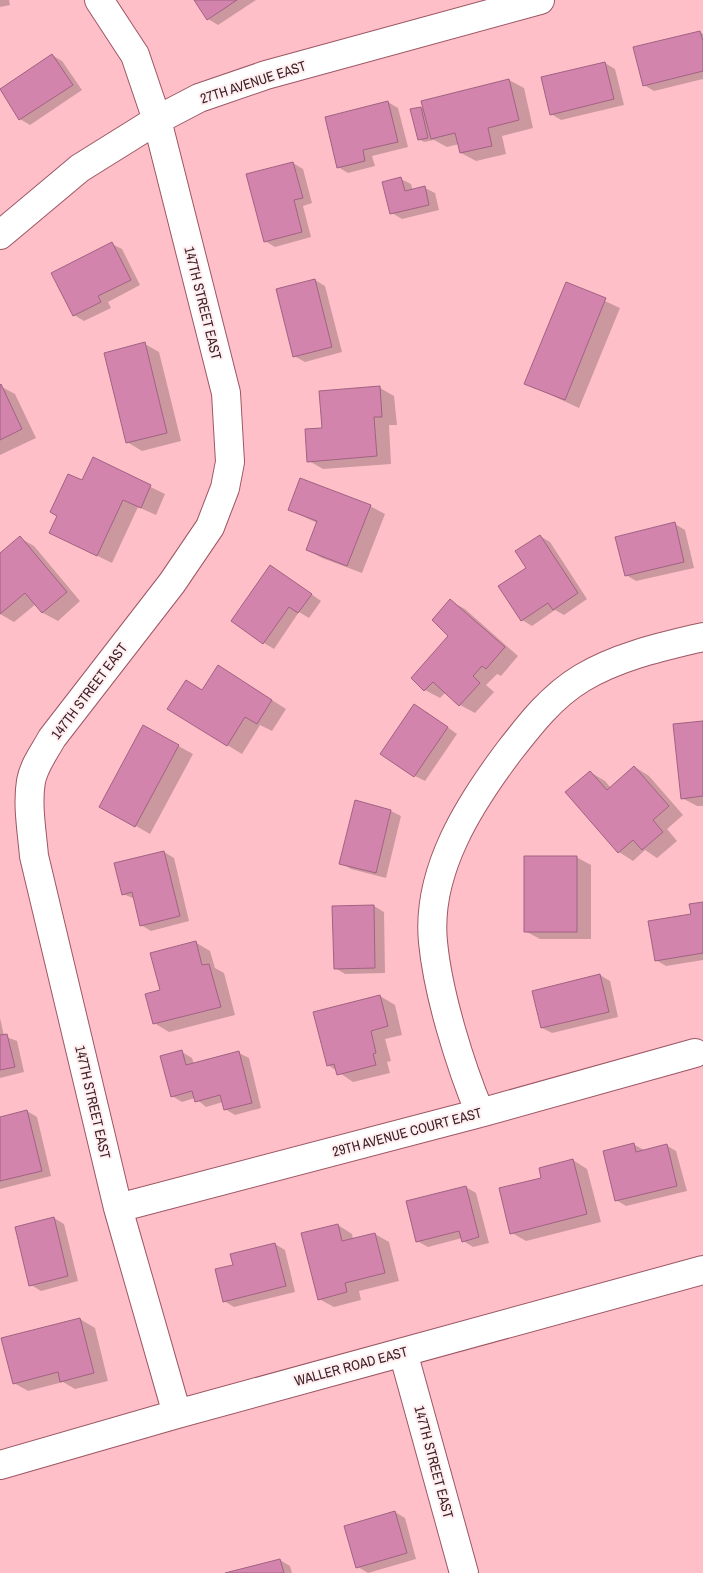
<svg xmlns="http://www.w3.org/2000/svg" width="703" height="1573" font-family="'Archivo Narrow',sans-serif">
<rect width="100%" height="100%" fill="#febfc8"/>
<path fill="#0003" d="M0,0h9l1,5 -10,2z
M195,0h61l-38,25 -10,-6z
M700,32l3,2v45l-49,12 -10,-6z
M52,55l10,6 20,29 -52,35 -10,-6 -19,-29z
M605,63l10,6 9,36 -63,15 -10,-6z
M509,80l15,8 9,40 -31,8 4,18 -30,7 -15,-8 -2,-9 -12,3 -13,-7 -10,2 -5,-3 2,-31 4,2z
M388,102l10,6 10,39 -36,9 3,10 -27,7 -10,-6z
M293,163l10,6 9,34 -9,3 8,31 -36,10 -10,-6z
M401,179l10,5 2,7 12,-3 10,5 4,17 -37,9 -10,-6z
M112,244l10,5 18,36 -32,17 3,6 -27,13 -10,-6z
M315,280l10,6 17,66 -37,10 -11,-6z
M566,283l54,25 -41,100 -54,-25z
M145,344l14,8 22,89 -39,10 -15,-9z
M0,386l15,8 21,44 -36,17z
M380,388l14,8 3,29h-8l2,39 -68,5 -14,-8 14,-32z
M93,459l72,35 -9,21 -18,-8 -26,56 -62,-30 32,-51z
M370,506l15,8 -23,59 -40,-15 -15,-8 10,-27 -27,-13z
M675,524l10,6 9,38 -58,13 -10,-6z
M540,536l10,6 37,57 -23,16 -9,-5 -23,16 -10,-6 6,-52z
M20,538l14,8 46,55 -22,20 -15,-8 -7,-9 -22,18 -14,-8v-59z
M280,572l41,29 -12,17 -10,-6 -25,37 -10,-6z
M450,601l15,8 53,47 -17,20 -4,-2 -11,11 8,7 -19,21 -15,-8 -14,-13 -6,6 -15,-8 25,-54z
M233,675l53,34 -14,22 -12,-6 -18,29 -15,-9 -24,-54z
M425,711l32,23 -32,47 -10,-5z
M703,722v84h-6l-15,-8z
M144,727l49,27 -43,80 -49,-28z
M635,767l14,9 34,39 -16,14 10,12 -20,17 -12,-8 -12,11 -14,-9 -29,-80 15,9 6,7z
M356,802l35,9 10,5 -15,62 -35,-9 -10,-6z
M164,852l10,6 15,63 -38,10 -10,-6 -6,-26 -12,-5z
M576,857l15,8v74h-51l-15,-8z
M703,903v57l-37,6 -10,-6z
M374,906l10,6 1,61 -40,1 -10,-6z
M195,942l15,9 5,17 9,5 11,42 -66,17 -15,-9 8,-33z
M600,975l10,6 8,36 -66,16 -10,-5z
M380,996l15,9 7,30 -17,4 6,22 -4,1 3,11 -37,9 -25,-17z
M0,1018l4,18 13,5 7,31 -24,6z
M182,1052l10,6 2,6 45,-11 10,5 12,50 -26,7 -10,-6 -2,-7 -17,5 -11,-9 -13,4 -10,-6z
M27,1111l10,6 14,59 -51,13v-71z
M633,1144l11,6 22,-5 10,6 11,40 -61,15 -10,-6z
M573,1160l14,9 14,53 -75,19 -14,-8z
M466,1187l10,6 13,50 -16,4 -10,-6 -1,-3 -34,9 -11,-6z
M54,1218l10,6 14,57 -37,10 -10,-6z
M338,1225l14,9 1,5 22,-5 14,8 10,39 -40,10 2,9 -27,7 -15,-8z
M275,1244l10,6 10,42 -61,15 -10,-6 11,-35z
M80,1319l15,9 13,53 -33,8 -12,-7 -35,9 -14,-8z
M395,1512l10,6 11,41 -48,14 -10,-6z
M280,1560l10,6 2,7h-62z"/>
<path fill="#d384ac" stroke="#a16282" d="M194,0h43l-30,20z
M700,31l3,10v30l-60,15 -10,-39z
M52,54l21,31 -54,35 -19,-31z
M605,62l9,37 -64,16 -9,-38z
M509,79l10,41 -31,8 4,18 -32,7 -5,-20 -24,6 -10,-38z
M388,101l10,41 -35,8 2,11 -28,7 -12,-51z
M421,107l7,31 -10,2 -8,-31z
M293,162l10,36 -9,2 8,32 -38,10 -18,-68z
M401,177l4,14 20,-5 4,19 -39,9 -8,-32z
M112,242l19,38 -33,16 3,6 -28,14 -22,-43z
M315,279l17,68 -39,10 -17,-68z
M566,282l40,16 -41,102 -41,-16z
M145,342l22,91 -41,10 -22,-90z
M1,384l21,45 -22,11v-55z
M380,386l2,31h-8l3,39 -70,6 -2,-33 17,-1 -3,-37z
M93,457l58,28 -10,23 -18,-8 -26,56 -48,-23 8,-17 -7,-4 18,-38 14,6z
M300,478l71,27 -24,61 -41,-16 11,-29 -29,-11z
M675,522l9,40 -59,14 -10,-39z
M540,535l38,58 -25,17 -5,-7 -27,18 -23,-35 28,-18 -11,-17z
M20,536l47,56 -25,21 -17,-20 -25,21v-61z
M270,565l42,29 -14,19 -9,-6 -26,37 -32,-23z
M450,599l55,48 -19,22 -4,-3 -9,10 7,7 -21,23 -26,-24 -9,9 -13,-13 37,-42 -16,-16z
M218,665l54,35 -15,24 -12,-7 -18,29 -60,-37 19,-29 16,10z
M414,704l34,23 -34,50 -34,-23z
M703,721v75l-22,3 -8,-75z
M143,725l36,20 -44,82 -36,-20z
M634,766l35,40 -16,14 10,12 -21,18 -9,-10 -15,13 -53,-61 25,-21 17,19z
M355,800l36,10 -15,63 -37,-9z
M164,851l16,65 -40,10 -8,-34 -10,3 -8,-32z
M524,856h53v76h-53z
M703,902v51l-48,8 -7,-40 43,-7 -2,-10z
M374,905l1,63 -41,1 -2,-63z
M196,941l6,24 7,-1 12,43 -68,17 -8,-30 15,-4 -10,-37z
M600,974l9,38 -68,16 -9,-37z
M380,995l8,31 -17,5 5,22 -3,1 3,11 -39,10 -3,-11 -7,2 -14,-54z
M7,1034l8,33 -15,3v-35z
M182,1050l4,15 53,-14 13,52 -28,7 -4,-15 -25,7 -3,-11 -21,6 -11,-41z
M27,1110l15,61 -42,10v-64z
M634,1143l2,9 31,-8 10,42 -62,15 -12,-50z
M573,1159l14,55 -77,20 -11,-46 42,-10 -2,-10z
M466,1186l13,51 -17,5 -3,-11 -43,11 -10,-41z
M54,1217l14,59 -39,10 -14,-59z
M338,1224l4,17 33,-8 10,40 -40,10 2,9 -29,8 -17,-67z
M275,1243l11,43 -63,16 -8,-33 18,-4 -3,-11z
M80,1318l14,55 -34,9 -2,-10 -45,12 -12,-46z
M395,1511l12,42 -51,15 -12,-42z
M280,1559l4,14h-59z"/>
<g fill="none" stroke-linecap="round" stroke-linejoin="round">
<defs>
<path id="minor" d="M99,0l36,55 22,65 69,273 4,69 -5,26 -15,39 -38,56 -120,155c-7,13 -18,27 -21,43 -4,24 1,51 3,75l84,352 59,206
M0,235l80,-67 77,-48 42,-22 67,-23 274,-75
M480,1113c-20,-48 -42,-119 -47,-171 -7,-71 37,-139 77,-192 21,-27 42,-54 72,-72 37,-22 79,-31 121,-41
M118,1208l362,-95 215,-60
M403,1352l61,221
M0,1465l177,-51 526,-144"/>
</defs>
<use href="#minor" stroke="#9c5764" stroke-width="30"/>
<use href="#minor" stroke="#fff" stroke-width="28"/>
</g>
<g text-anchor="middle" stroke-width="4" stroke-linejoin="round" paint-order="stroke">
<g font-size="14" fill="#3e2026" stroke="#ffeef0">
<text transform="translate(253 82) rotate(-18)" y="5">27TH AVENUE EAST</text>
<text transform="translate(203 303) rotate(76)" y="5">147TH STREET EAST</text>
<text transform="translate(89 691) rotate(-53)" y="5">147TH STREET EAST</text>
<text transform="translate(93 1102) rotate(77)" y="5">147TH STREET EAST</text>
<text transform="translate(407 1132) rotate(-15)" y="5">29TH AVENUE COURT EAST</text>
<text transform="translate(351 1366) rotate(-15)" y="5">WALLER ROAD EAST</text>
<text transform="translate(434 1462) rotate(75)" y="5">147TH STREET EAST</text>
</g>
</g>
</svg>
